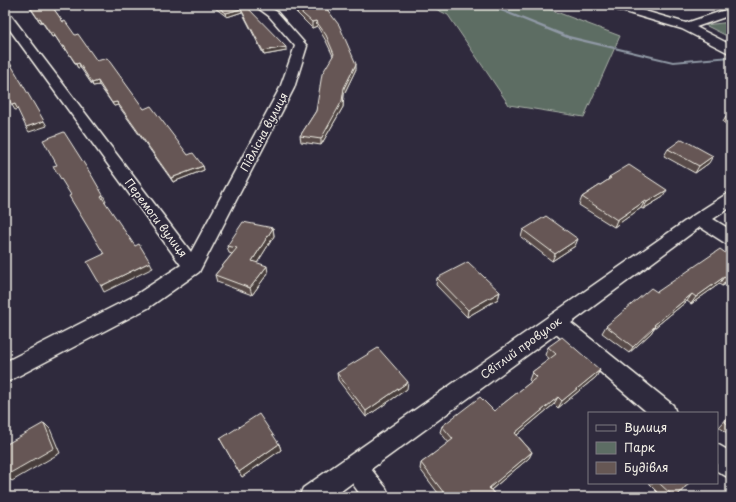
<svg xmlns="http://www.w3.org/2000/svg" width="736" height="502" font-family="'Playpen Sans',sans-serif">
<rect width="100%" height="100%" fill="#2f2a3d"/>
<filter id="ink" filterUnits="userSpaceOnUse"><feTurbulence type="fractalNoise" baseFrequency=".025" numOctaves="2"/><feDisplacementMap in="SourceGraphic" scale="8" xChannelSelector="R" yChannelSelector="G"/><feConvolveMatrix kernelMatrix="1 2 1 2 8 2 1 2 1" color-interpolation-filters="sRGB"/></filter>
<g filter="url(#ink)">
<path fill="#5d6d64" stroke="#a8afa6" d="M428,5h110l82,31 -36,81 -75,-12 -61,-90z
M731,22v16l-26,-13z"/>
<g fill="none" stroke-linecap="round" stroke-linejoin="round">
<path fill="#9099a5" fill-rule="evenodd" d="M486,5h5l78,31 104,25 58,-5v2l-58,5 -106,-25z"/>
<defs>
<path id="minor" d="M254,5h12l11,7 30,34 -13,42 -95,184 -51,36 -143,75v-21l129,-66 47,-31 -176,-242v-11l4,1 182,239 89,-164 15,-42 -26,-30z
M607,5h17l62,18 45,-15v7l-35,12 35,18v9l-49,-25 -74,-22z
M731,193v14l-18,12 18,11v14l-6,-1 -25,-16 -129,96 102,82 3,8h-28l-92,-79 -185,135 15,19 4,9h-28l-10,-14 -19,14h-34l4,-9 391,-273 31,-20z
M717,444l14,8v27l-14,-8z"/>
</defs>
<use href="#minor" stroke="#f4f1e8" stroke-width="3"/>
<use href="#minor" fill="#2f2a3d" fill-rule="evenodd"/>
</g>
<path fill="#584b48" stroke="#f4f1e8" d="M28,5h23l12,17 34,39 47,48 44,46 15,11 1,4 -31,12 -55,-77 -4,1 -15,-21 -6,1 -13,-19 -2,1 -12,-19 -2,1 -9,-14 -3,1 -10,-15h-2z
M211,5h34l41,46 -22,4 -22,-43 -15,5z
M323,5l33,64 -12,25 -1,13 -22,38 -20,-3 -1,-6 16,-25 17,-55 -7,-15 -9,-15 -5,2 -16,-16 -1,-5z
M731,113v14l-8,-5 4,-7z
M668,149l41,14 -14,10 -31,-17z
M609,177l54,20 -20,12 -2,-1 -27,19 -35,-22 3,-8 26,-17z
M273,228l1,8 -17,27 11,10 -16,22 -35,-13 -2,-7 17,-21 -3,-1 -2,-7z
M523,230l52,16 -23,15 -31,-24z
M731,257v30l-5,-3 -4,2 -3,-2 -28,20 -4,-3 -33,27 -3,5 -22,20 -27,-20 4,-7 51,-34z
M437,278l63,14 -2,7 -31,18 -31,-32z
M548,347l52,23 -4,7 -38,31 -4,-4 -37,31 15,17 -3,6 -38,32 6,7h-56l-21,-28 1,-6 28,-20 -9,-11 2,-6 52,-15 37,-29 -2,-2 3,-8 18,-13 -5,-4z
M337,373l70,16 -41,28 -28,-37z
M731,414v22l-12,-9z
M220,439l59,5 2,6 -39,27z
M648,483h41l-13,14h-14z"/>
<path fill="#473d3b" stroke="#f4f1e8" d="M241,9l1,3 -15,5 -1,-4z
M40,18l2,4h-2l-2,-3z
M316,21l1,5 -5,2v-6z
M50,33h3l2,3 -3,1z
M62,46h2l2,3 -2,1z
M286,47v4l-22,4 -1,-4z
M79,63l1,4 -2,1 -2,-4z
M356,64v5l-12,25 -1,13 -22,38v-6l23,-51z
M98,81l1,4 -6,1 -1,-3z
M117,102l1,3 -4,1 -2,-3z
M15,104l3,5 -3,1 -3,-5z
M44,121l3,5 -18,6 -3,-5z
M713,156l-4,7 -14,10 4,-7z
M203,166l1,4 -31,12 -2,-4z
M667,190l-4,7 -20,12 4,-7z
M103,195l3,6 -2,1 -3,-6z
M645,201l-4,7 -27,19 3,-7z
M273,228l1,8 -20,32 -2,-7z
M578,239l-3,7 -23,15 3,-7z
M150,262l3,6 -49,24 -3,-6z
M267,266l1,7 -16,22 -2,-7z
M724,277l-5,7 -28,20 5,-7z
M731,277l-5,7 -4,2 5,-7z
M500,292l-2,7 -31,18 1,-7z
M692,294l-5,7 -33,27 -3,5 -22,20 4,-6 21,-22z
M600,370l-4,7 -38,31 4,-7z
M408,382l-1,7 -41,28v-6z
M558,397l-4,7 -43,36 4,-7z
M44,423l6,6 10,24 -48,28 -7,-5z
M279,444l2,6 -39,27 -3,-5z
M532,452l-3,6 -43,36 3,-6z"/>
<path fill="#665754" stroke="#f4f1e8" d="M29,5h22l12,17 2,-1 10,14 3,-1 19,27 10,-3 37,51 7,-3 37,49 5,-2 10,13 -32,12 -54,-76 -5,1 -14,-22 -6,2 -13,-20 -3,1 -12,-18h-2l-9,-13h-3l-10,-15 -2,1z
M215,5h30l41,42 -23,4 -22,-42 -15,4z
M301,5h22l3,3 13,17 17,39 -12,24 -2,13 -21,38 -21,-3 16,-25 6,-37 12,-20 -8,-19 -10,-14 -4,1 -17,-15z
M5,63l1,2 4,-2 34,58 -18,6 -11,-23 -3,1 -7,-12z
M731,113v5l-4,-3z
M64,132l28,44 11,19 -2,1 34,50 4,-2 11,18 -49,24 -14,-24 17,-8 -35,-58 2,-1 -18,-29 4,-1 -14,-25z
M682,139l31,17 -14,10 -31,-17z
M629,165l38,25 -20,12 -2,-1 -28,19 -35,-23 29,-19 -2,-1z
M546,216l32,23 -23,15 -32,-24z
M243,222l30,6 -21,33 15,5 -17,22 -35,-13 22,-27 -10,-2z
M720,249l11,8v20l-4,2 -3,-2 -28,20 -4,-3 -38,31 1,1 -22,21 -27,-21 45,-38 6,4z
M468,262l32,30 -32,18 -31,-32z
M562,337l38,33 -38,31 -4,-4 -43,36 17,19 -43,36 8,9h-50l-26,-34 32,-24 -11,-13 38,-29 14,14 43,-34 -5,-5 24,-18 -8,-7z
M378,348l30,34 -42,29 -29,-38z
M259,414l20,30 -40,28 -19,-33z
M731,415v12l-6,-5z
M44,423l10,25 -49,28v-31z
M659,483h30l-13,14h-2z"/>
</g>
<g text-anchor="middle" stroke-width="3.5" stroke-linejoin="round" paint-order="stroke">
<g font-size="11" fill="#f4f1e8" stroke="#2f2a3d">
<text transform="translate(264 132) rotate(-62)" y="4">Підлісна вулиця</text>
<text transform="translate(156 218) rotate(53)" y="4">Перемоги вулиця</text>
<text transform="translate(521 348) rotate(-36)" y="4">Світлий провулок</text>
</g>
</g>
<rect width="736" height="502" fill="none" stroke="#2f2a3d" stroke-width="20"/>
<rect x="10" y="10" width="716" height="482" fill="none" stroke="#f4f1e8" stroke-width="1.5" filter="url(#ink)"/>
<rect x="588" y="412" width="130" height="72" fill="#2f2a3d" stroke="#7e7a81"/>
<rect x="596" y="425" width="20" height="6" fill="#2f2a3d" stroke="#7e7a81"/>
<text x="624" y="432" font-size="12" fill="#f4f1e8">Вулиця</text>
<rect x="596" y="442" width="20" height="12" fill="#5d6d64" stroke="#7e7a81"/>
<text x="624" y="452" font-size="12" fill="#f4f1e8">Парк</text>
<rect x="596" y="462" width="20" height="12" fill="#665754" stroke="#7e7a81"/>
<text x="624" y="472" font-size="12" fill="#f4f1e8">Будівля</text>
</svg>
